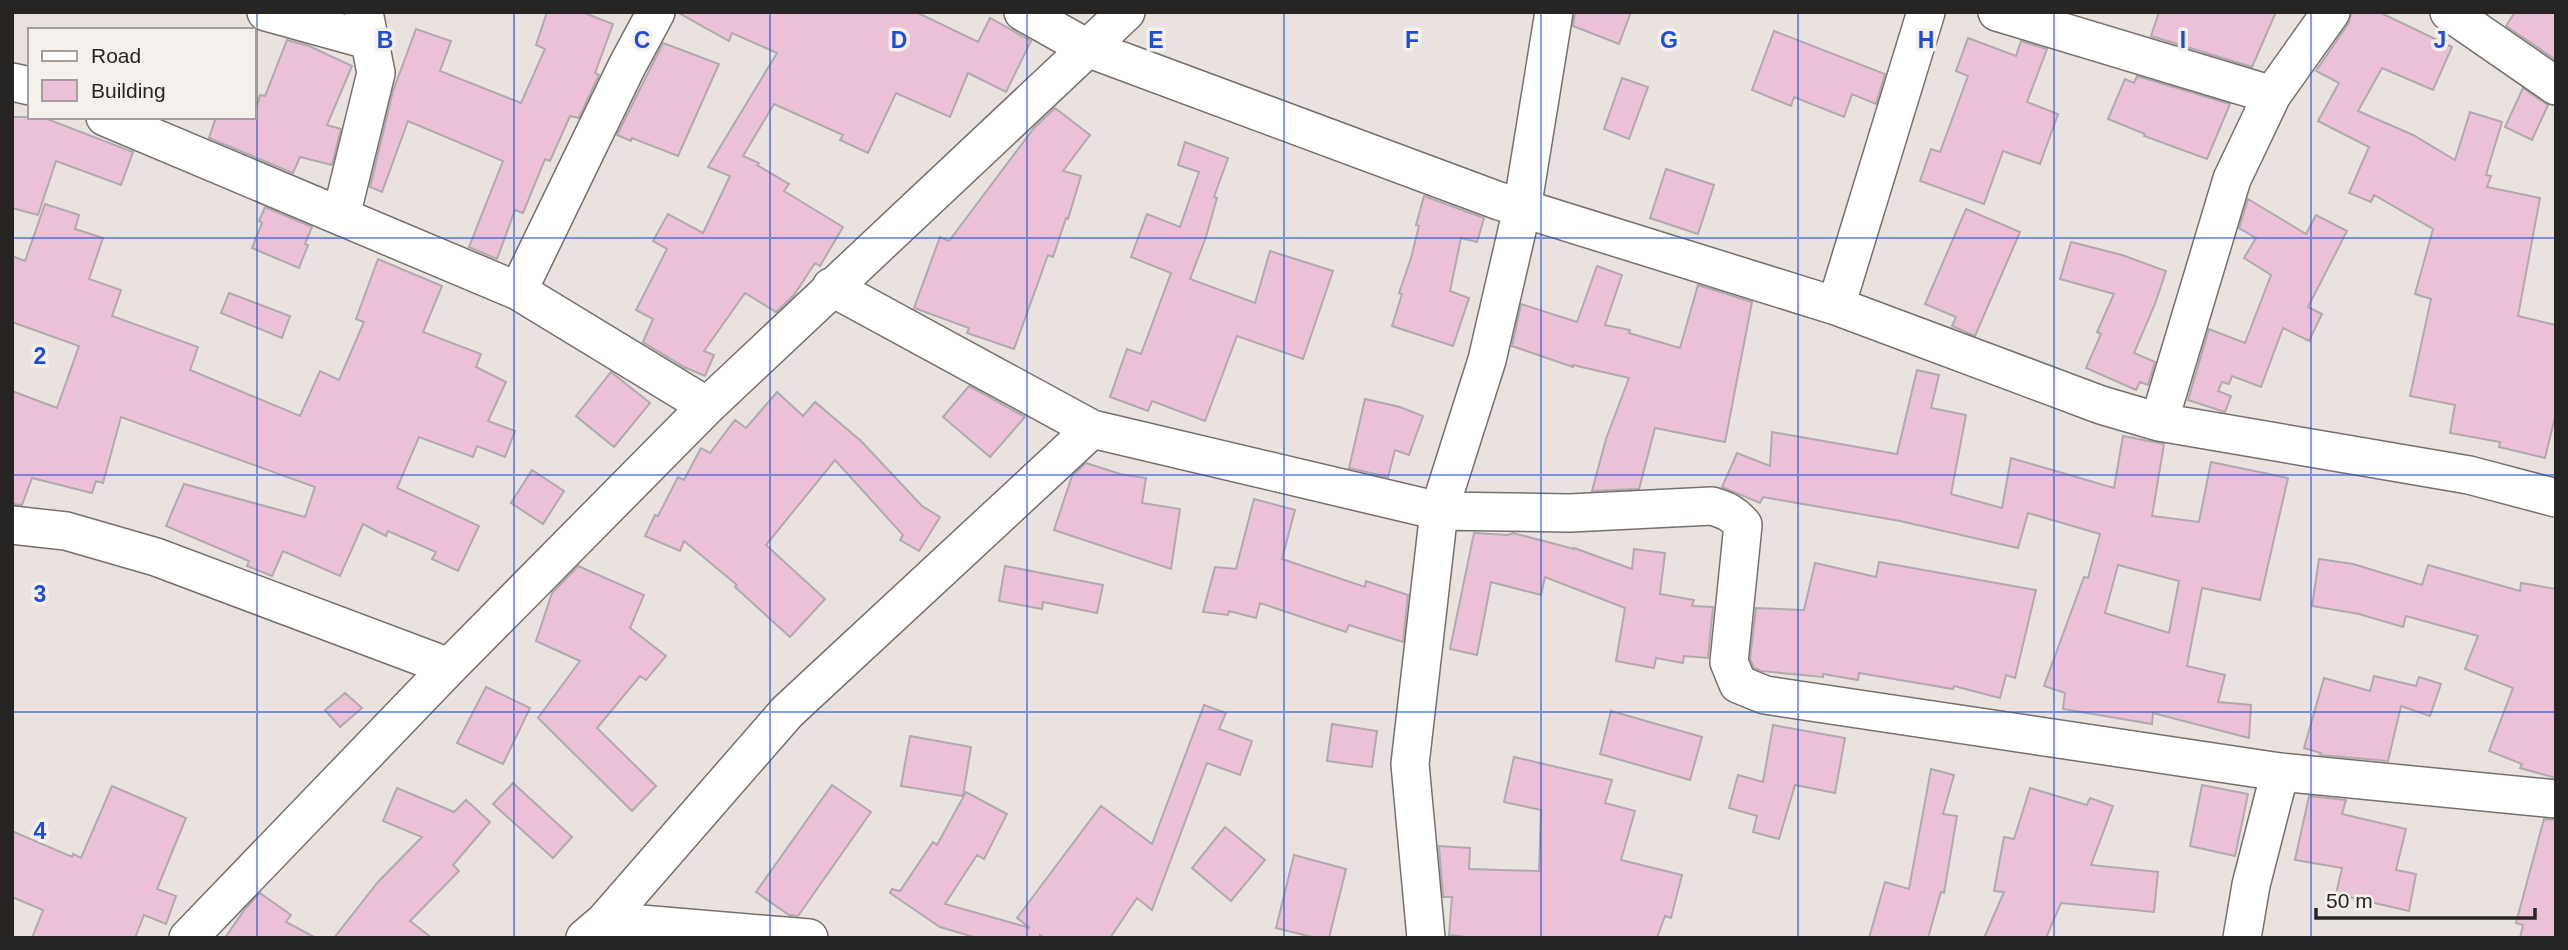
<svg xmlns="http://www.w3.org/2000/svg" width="2568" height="950" font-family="Arial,sans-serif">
<rect width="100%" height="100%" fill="#e9e2df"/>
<path fill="#ecc1d8" stroke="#b0a9ad" stroke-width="2" fill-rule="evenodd" d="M547,12h35l31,12 -18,49 4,2 -20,43 -9,-2 -20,45 -5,-2 -22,54 -8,-3 -18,49 -28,-12 34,-86 -95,-40 -26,71 -12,-5 23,-96 23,-62 35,12 -11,30 81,32 24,-54 -9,-4z
M677,12h239l62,30 12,-24 41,23 -25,51 -38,-19 -18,44 -54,-24 -28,60 -28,-13 3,-5 -69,-31 -31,52 16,7 -2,2 32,19 -5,7 59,36 -23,39 -5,-3 -21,32 -18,17 -31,-19 -41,58 10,4 -9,21 -21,-9 -41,-25 10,-23 -17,-9 31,-61 -14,-8 15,-27 35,19 27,-57 -22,-9 69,-114 -45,-20 -3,8z
M1575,12h56l-12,32 -46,-18z
M2159,12h117l-24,55 -101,-31z
M2352,12h27l73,35 -19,43 -51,-22 -24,43 55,24 42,25 15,-48 32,10 -16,53 5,1 -4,11 53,11 -22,118 38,9v88l-11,45 -46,-11 1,-5 -50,-9 5,-28 -45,-9 21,-97 -16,-5 18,-65 -59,-34 -3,7 -22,-9 20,-46 -51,-26 21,-38 -23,-12 32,-47z
M2515,12h41v48l-50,-34z
M1774,31l111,43 -9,30 -24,-10 -8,23 -50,-20 -3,9 -39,-16z
M1968,38l48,18 5,-15 26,8 -20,53 31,12 -18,50 -37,-13 -19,53 -64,-23 11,-32 9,3 28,-76 -12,-5z
M287,40l22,6 43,20 -25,59 14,4 -9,36 -32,-8 -7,16 -84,-35 7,-21h38l6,-22 5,1z
M663,43l56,21 -41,92 -46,-18 -1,3 -14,-6z
M2137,76l93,28 -23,55 -63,-23 1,-2 -37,-15 17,-40 9,4z
M1622,78l26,9 -19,52 -25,-10z
M2523,88l25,17 -16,35 -27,-13z
M1055,108l35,27 -27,36 18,5 -13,43 -2,-1 -13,39 -5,-2 -34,94 -47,-16 2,-5 -55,-20 26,-71 9,4 85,-113z
M12,117h30l91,35 -12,33 -65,-24 -18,54 -26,-7z
M1185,142l43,16 -14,39 3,1 -11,39 -16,42 65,24 15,-52 63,20 -30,88 -66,-23 -32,85 -53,-20 -4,10 -38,-14 17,-48 14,5 30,-81 -40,-16 16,-43 33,13 19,-55 -21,-7z
M1666,169l48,16 -16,49 -48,-16z
M1424,196l60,22 -7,24 -16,-4 -11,53 19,7 -16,48 -61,-20 10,-32 -3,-1 12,-35 8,-32 -3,-1z
M2248,199l58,35 10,-19 31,16 -39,76 14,7 -13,27 -26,-13 -22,59 -29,-11 -3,8 -7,-2 -4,9 13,5 -6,16 -37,-12 21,-71 36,14 26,-68 -27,-17 12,-20 -17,-10z
M45,204l34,11 -4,14 28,9 -14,41 32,11 -9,26 86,31 -8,23 110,46 20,-45 19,9 25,-58 -8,-3 22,-60 64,27 -19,46 58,22 -5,13 30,15 -18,39 27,10 -10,26 -28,-11 -4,11 -54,-20 -22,51 82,38 -21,45 -26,-12 4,-7 -48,-21 -2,5 -23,-12 -23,52 -57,-25 -11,25 -25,-10 2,-5 -83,-35 18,-42 121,33 10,-30 -194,-70 -18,66 -7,-2 -4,12 -60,-15 -10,27 -10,-1v-113l45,17 22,-62 -67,-24v-66l13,5z
M265,207l47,20 -7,17 3,1 -9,23 -47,-20 10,-25 -3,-2z
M1966,209l54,23 -45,104 -23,-10 4,-9 -31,-13z
M2071,242l51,13 44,16 -11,33 -21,49 21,9 -7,23 -8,-3 -4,8 -50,-22 15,-34 -4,-2 17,-38 -54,-15z
M1597,266l25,9 -17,50 25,5 -1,3 51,15 18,-63 54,17 -27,140 -70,-14 -16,61 -47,2 14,-52 23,-61 -56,-13v2l-61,-21 9,-42 56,18z
M229,293l61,23 -8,22 -61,-25z
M1917,370l22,5 -8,33 35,7 -15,79 51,14 9,-50 103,30 9,-52 41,8 -12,72 47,6 12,-60 77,16 -28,122 -58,-12 -15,78 38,9 -7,27 33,3 -2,33 -96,-25 -1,11 -89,-15 2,-16 -21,-7 40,-109 4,1 12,-44 -72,-21 -10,35 -118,-27 -137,-24 -3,6 -38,-16 15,-34 33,13 2,-34 125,22zM2118,565l61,16 -10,52 -64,-20z
M611,372l39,31 -36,44 -38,-31z
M969,386l56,31 -35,40 -47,-40z
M777,392l26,24 12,-14 46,39 61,65 18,11 -21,34 -19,-11 3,-5 -68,-75 -69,85 59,54 -35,38 -55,-50 2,-2 -53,-44 -4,10 -35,-15 10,-21 3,1 20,-39 6,3 17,-32 9,5 25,-33 11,8z
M1365,399l35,8 23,9 -14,39 -14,-5 -7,27 -39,-9z
M1086,463l34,11 26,4 -4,25 38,6 -9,60 -117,-39 18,-54z
M532,470l32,21 -21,33 -32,-21z
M1254,499l41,11 -13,49 83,28 1,-6 42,14 -5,47 -54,-17 -3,7 -86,-29 -4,15 -27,-7 -1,4 -25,-3 12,-45 21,2z
M1474,533l34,2 5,-2 61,16v-1l58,21 2,-20 31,4 -5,41 34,6 -2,6 21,1 -5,51 -24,-2 -1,7 -27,-5 -2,10 -38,-7 9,-53 -80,-31 -4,18 -50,-13 -14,73 -27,-6z
M2319,559l34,5 69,21 6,-20 92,26 1,-8 35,6v189l-36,-10 2,-4 -33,-13 24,-63 -48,-19 13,-33 -72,-20 -3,11 -44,-13 -47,-8z
M1879,562l157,28 -21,88 -9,-3 -6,23 -46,-12 -1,3 -94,-16 -1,7 -35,-6v3l-62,-6 -7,-3 -4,-9 6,-51 48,2 11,-47 61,14z
M578,566l66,29 -14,33 36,28 -20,24 -6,-4 -43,52 59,58 -24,25 -94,-93 42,-57 -44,-20 16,-48z
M1005,566l98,19 -6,28 -54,-11 -1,7 -43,-8z
M2374,676l42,10 3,-9 22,7 -11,32 -29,-10 -13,55 -68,-6 1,-2 -17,-5 20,-70 46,13z
M486,687l44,21 -27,56 -46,-21z
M345,693l17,15 -22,19 -15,-17z
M1204,705l22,8 -7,16 33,12 -12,34 -33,-12 -55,147 -15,-12 -27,40h-66l-4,-3v3h-63l-37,-11 -50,-34 2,-4 8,2 33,-49 4,3 29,-53 41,22 -23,45 -7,-4 -32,49 85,24 -13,-10 84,-112 51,38z
M1611,711l91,26 -12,43 -90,-26z
M1332,724l45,7 -5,36 -45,-6z
M1773,725l72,13 -10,55 -40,-8 -16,54 -26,-7 4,-16 -28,-8 9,-33 25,7z
M910,736l61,11 -8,49 -62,-10z
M1514,757l98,23 -7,23 30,8 -14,49 61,15 -11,43 -6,-2 -8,22h-181l-27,-3 3,-38h-9l-4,-51 31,2 -1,21 70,2 2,-61 -37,-8z
M1931,769l23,6 -11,39 14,2 -13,77 -3,-1 -13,46h-59l16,-56 24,7z
M513,783l59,54 -19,21 -60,-54z
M832,785l39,27 -73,104 -9,-1 -33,-23z
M2202,785l46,9 -13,62 -45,-10z
M112,786l74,32 -29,71 19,7 -10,28 -22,-9 -9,23h-103l11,-28 -31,-13v-66l60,26 1,-3 8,4z
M397,788l57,24 12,-12 24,22 -37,43 6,6 -49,50 22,17h-98l44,-56 44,-45 -39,-16z
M2030,788l57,17 3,-7 23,8 -22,59 67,7 -4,40 -93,-9 -15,35h-62l20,-46 -10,-1 10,-54 10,2z
M2309,796l37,4 -4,14 64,15 -10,41 20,4 -7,37 -73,-17 6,-26 -47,-8z
M2544,819l12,1v118h-36l3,-13 -7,-2z
M1225,827l40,33 -34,41 -39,-33z
M1294,855l52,14 -17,69h-13l-40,-10z
M260,893l31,22 -5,7 30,16h-91l20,-29z"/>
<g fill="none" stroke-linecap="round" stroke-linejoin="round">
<defs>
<path id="minor" d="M266,12l105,29
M1023,12l64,36 412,153 337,105 265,99 58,17 310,53 87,23
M1997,12l275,83
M2449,12l107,74
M12,82l18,4
M105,117l413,174 189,115
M341,216l35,-143 -12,-61
M831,287l261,142 347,82 131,2 142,-7c14,4 22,8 31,19l-14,137 9,22 27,11 515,77 276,27
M518,291l109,-225 29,-54
M1836,306l90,-294
M2159,422l73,-243 40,-84 59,-83
M12,525l54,6 90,26 293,110
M605,921l204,17
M188,938l261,-271 258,-261 419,-394
M585,938l20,-17 182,-209 305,-283
M1426,938l-16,-174 29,-253 48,-151 35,-151 32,-197
M2242,938l9,-53 29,-113"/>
</defs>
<use href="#minor" stroke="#76706d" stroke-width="40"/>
<use href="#minor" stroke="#fff" stroke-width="37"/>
</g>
<path fill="none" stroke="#1d4ed8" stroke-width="2" stroke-opacity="0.55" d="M257,12v926M514,12v926M770,12v926M1027,12v926M1284,12v926M1541,12v926M1798,12v926M2054,12v926M2311,12v926M12,238h2544M12,475h2544M12,712h2544"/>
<g font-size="23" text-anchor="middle" font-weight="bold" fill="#1d4ed8" stroke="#f6f0ec" stroke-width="7" stroke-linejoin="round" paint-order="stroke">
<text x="385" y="48">B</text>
<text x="642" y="48">C</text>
<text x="899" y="48">D</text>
<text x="1156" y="48">E</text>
<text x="1412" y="48">F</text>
<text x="1669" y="48">G</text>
<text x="1926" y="48">H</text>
<text x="2183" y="48">I</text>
<text x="2440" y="48">J</text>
<text x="40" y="364">2</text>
<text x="40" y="602">3</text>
<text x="40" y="839">4</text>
</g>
<rect width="2568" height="950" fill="none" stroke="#272524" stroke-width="28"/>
<rect x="28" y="28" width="228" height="91" fill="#f6f0ec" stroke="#a39f9c" stroke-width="2"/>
<rect x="42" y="51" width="35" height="10" fill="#ffffff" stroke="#a39f9c" stroke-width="2"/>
<text x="91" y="63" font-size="21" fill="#272524">Road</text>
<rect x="42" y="80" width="35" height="21" fill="#ecc1d8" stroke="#a39f9c" stroke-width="2"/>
<text x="91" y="98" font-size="21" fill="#272524">Building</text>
<path d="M2316 908v10h219v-10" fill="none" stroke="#272524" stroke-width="3.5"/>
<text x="2326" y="908" font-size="21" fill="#272524" stroke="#f6f0ec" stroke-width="5" paint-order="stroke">50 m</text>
</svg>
